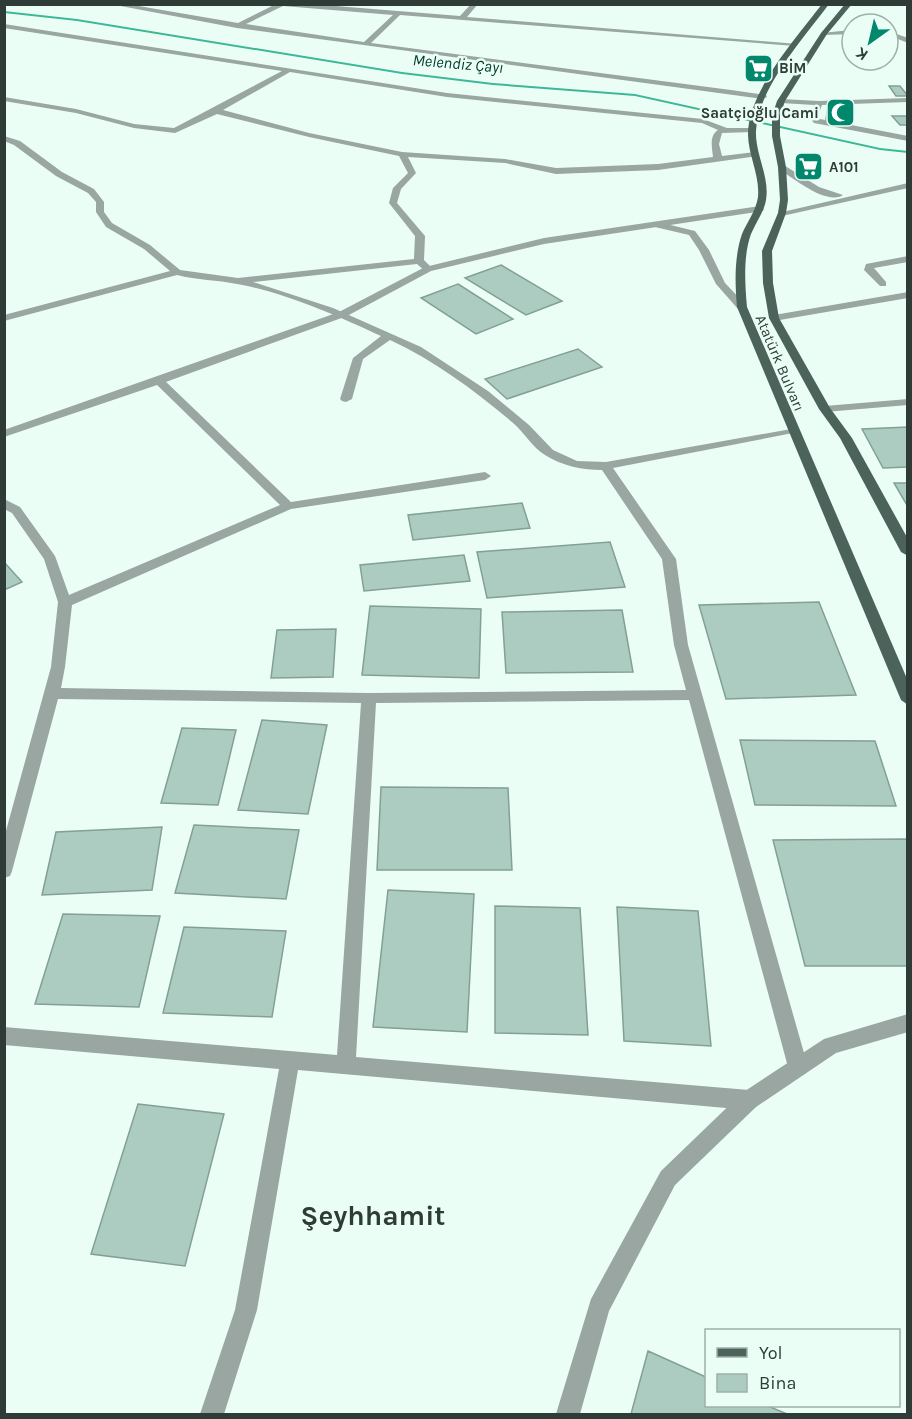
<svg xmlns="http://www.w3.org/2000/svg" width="912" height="1419" font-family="Karla,sans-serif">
<rect width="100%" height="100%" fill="#ebfef6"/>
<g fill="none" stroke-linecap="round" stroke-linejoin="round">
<path fill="#3db897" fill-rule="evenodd" d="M4,11l73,8 325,53 91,11 142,11 245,54 28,3v2l-28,-3 -245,-54 -142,-11 -91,-11 -325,-53 -73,-8z"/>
</g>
<path fill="#adccc1" stroke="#82a095" stroke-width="1.5" d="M889,86h11l8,10h-12z
M828,104l25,3 -2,15 -25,-2z
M892,116h16v9h-8z
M501,265l61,36 -36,14 -61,-37z
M458,284l55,35 -37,15 -55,-36z
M578,349l24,18 -95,32 -22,-20z
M908,427v40l-25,1 -21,-39z
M894,483h14v24z
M522,503l8,25 -117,12 -5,-25z
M610,542l15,45 -138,11 -10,-46z
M464,555l6,26 -106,10 -4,-26z
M4,562l18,20 -18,8z
M819,602l37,93 -130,4 -27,-94z
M370,606l111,3 -2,69 -117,-3z
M622,610l11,62 -127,1 -4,-61z
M336,629l-3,48 -62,1 6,-48z
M262,720l65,5 -19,89 -70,-4z
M182,728l54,2 -18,75 -57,-2z
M740,740l135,1 21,65 -141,-1z
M381,787l127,1 4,82h-135z
M194,825l105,5 -13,69 -111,-6z
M162,827l-10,63 -110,5 14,-63z
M908,839v127h-103l-32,-126z
M388,890l86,4 -7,138 -94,-5z
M495,906l85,2 8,127 -93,-2z
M617,907l81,4 13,135 -87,-5z
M63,914l97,2 -21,91 -104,-3z
M184,927l102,4 -14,86 -109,-4z
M138,1104l86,10 -39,152 -94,-12z
M648,1351l58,26v29h62l19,8h-156z"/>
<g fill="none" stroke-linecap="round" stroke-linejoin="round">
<path fill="#99a6a1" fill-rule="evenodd" d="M110,4h17l111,19 38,-19h35l149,12 11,-12h7l-11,13 331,27 -3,2 -395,-31 -29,28 360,47 35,5 1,2 -4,2 -526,-71zM283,6l110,9 -29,27 -118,-18z
M4,24l443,69 256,26 24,9h25l4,2 -4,2 -30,1 -3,11 3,12 33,-4h3v4l-100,14 -102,4 -51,-11 -97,-6 8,16 -15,16 -4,14 28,33 -1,24 7,7v4h-6l-8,-7 -164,18 80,26 88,39 67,44 41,34 24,25 24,11 29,1 191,-34v4l-4,1 -180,35 63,91 12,86 120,422 -3,7 -7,2 -7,-2 -3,-7 -99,-367 -313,3 -20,354 393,33 7,3 3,7 -3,7 -7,3 -451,-40 -41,240 -33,104h-24l35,-104 44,-241 -275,-24v-18l333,28 24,-352 -303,-4 -46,172 -2,5 -6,2v-40l47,-171 7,-65 -14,-43 -32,-46 -8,-4v-10l16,8 35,49 14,39 211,-90 -125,-122v-4h8l128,123 194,-30 6,4 -6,4 -194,29 -219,96 -7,62 -4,21 308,5 317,-3 -12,-45 -12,-86 -60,-89c-19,0 -40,-4 -57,-15 -13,-8 -21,-23 -33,-33 -38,-32 -77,-61 -122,-82l-27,19 -11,40 -6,3 -4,-1 -2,-2 13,-41 28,-22c-43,-20 -97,-44 -144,-52 -20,-4 -40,-4 -60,-9l-173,46v-6l166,-44 -26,-22 -38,-22 -10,-15v-10l-8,-9 -32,-17 -42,-31 -10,-4v-5l16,5 42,31 32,17 10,13v10l8,11 38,22 30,25 58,8 176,-19 1,-23 -26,-33 4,-15 15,-15 -9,-17 -90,-19 -92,-23 -42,19 -41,-5 -58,-15 -72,-12v-4l72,12 58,15 40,4 108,-57 -278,-43zM290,72l157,25 255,26 16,7c-9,6 -6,17 -5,27l-55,7 -102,4 -51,-9 -103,-7 -93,-19 -86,-23z
M852,30v4l-28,1 -3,-2z
M888,31l20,7v5l-20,-8z
M908,98v4l-86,3 -5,12 3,2 88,17v5l-94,-18 -5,-6 5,-12 -33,-2 -4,-2 4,-2 38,2z
M782,164l37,23 24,8c-16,11 -50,-17 -64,-26v-4z
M908,183v5l-126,28 -4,-3z
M658,222l37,9 14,19 16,33 21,22v4h-8l-22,-25 -17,-34 -10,-15 -34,-8v-4z
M908,256v6l-34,6 12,14v4h-6l-16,-16 2,-6z
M908,292v6l-134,23 -5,-3 5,-3z
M908,399v6l-83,7 -6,-3 6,-3z"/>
<path fill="#99a6a1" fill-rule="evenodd" d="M760,206l4,3 -1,2 -219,33 -113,27 -84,45 -184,67 -159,54v-7l335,-118 86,-45 119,-29z
M908,1014v18l-72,21 -80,54 -81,78 -66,126 -29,103h-24l35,-115 70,-128 81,-78 82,-54z"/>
<path fill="#4c635b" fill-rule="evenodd" d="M822,4h7c-25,34 -71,84 -73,127 -1,23 14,46 10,69 -2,12 -10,22 -15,34 -8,22 -6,50 -4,73l161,374v24l-7,-5 -164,-393c-2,-23 -3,-50 5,-73 5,-12 14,-23 16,-37 2,-22 -10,-42 -10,-63 0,-43 49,-97 74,-130z
M845,4h7l-25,30 -42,67 -5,15v20l6,31 2,33 -2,13 -14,38 1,32 6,35 51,90 22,30 56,101v17l-7,-4 -61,-114 -21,-29 -50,-91 -6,-35 -1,-32 16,-38 2,-13 -2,-33 -6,-31v-20l5,-15 44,-68z"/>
</g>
<defs>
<symbol id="supermarket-square" viewBox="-11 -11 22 22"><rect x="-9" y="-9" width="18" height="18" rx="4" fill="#01876c" stroke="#ebfef6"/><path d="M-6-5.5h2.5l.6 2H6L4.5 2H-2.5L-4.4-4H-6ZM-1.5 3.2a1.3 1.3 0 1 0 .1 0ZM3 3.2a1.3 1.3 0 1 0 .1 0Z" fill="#fff"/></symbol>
<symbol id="mosque-square" viewBox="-11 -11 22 22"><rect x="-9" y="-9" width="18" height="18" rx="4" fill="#01876c" stroke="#ebfef6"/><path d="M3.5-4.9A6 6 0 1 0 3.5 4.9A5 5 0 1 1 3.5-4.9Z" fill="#fff"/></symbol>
</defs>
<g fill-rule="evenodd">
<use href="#supermarket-square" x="742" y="52" width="33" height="33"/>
<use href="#mosque-square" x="824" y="96" width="33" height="33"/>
<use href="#supermarket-square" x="792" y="150" width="33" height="33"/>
</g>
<g text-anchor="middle" stroke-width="5" stroke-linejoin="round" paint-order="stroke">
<g font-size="15" font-weight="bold" fill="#2e3b36" stroke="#ebfef6" text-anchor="start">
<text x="779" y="73">BİM</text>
<text x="819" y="118" text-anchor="end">Saatçioğlu Cami</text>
<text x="829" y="172">A101</text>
</g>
<g font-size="15" fill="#2e3b36" stroke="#ebfef6">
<text transform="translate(780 363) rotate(67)" y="5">Atatürk Bulvarı</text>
</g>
<g font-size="16" font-style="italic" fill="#01392c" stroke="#ebfef6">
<text transform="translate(458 63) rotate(5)" y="6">Melendiz Çayı</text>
</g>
<g font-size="28" font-weight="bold" fill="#2e3b36" stroke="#ebfef6">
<text x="373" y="1225">Şeyhhamit</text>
</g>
</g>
<rect width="912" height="1419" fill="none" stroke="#2e3b36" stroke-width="12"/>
<rect x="705" y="1329" width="195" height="78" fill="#ebfef6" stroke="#9fb0a9" stroke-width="1.5"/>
<rect x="717" y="1348" width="30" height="9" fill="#4c635b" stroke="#9fb0a9" stroke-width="1.5"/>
<text x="759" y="1359" font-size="18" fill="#2e3b36">Yol</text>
<rect x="717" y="1374" width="30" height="18" fill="#adccc1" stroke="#9fb0a9" stroke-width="1.5"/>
<text x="759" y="1389" font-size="18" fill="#2e3b36">Bina</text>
<g transform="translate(870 42) rotate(214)"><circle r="28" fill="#ebfef6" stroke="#9fb0a9" stroke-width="1.5"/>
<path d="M0-4.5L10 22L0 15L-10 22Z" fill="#01876c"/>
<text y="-9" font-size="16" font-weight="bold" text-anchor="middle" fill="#2e3b36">K</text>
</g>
</svg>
